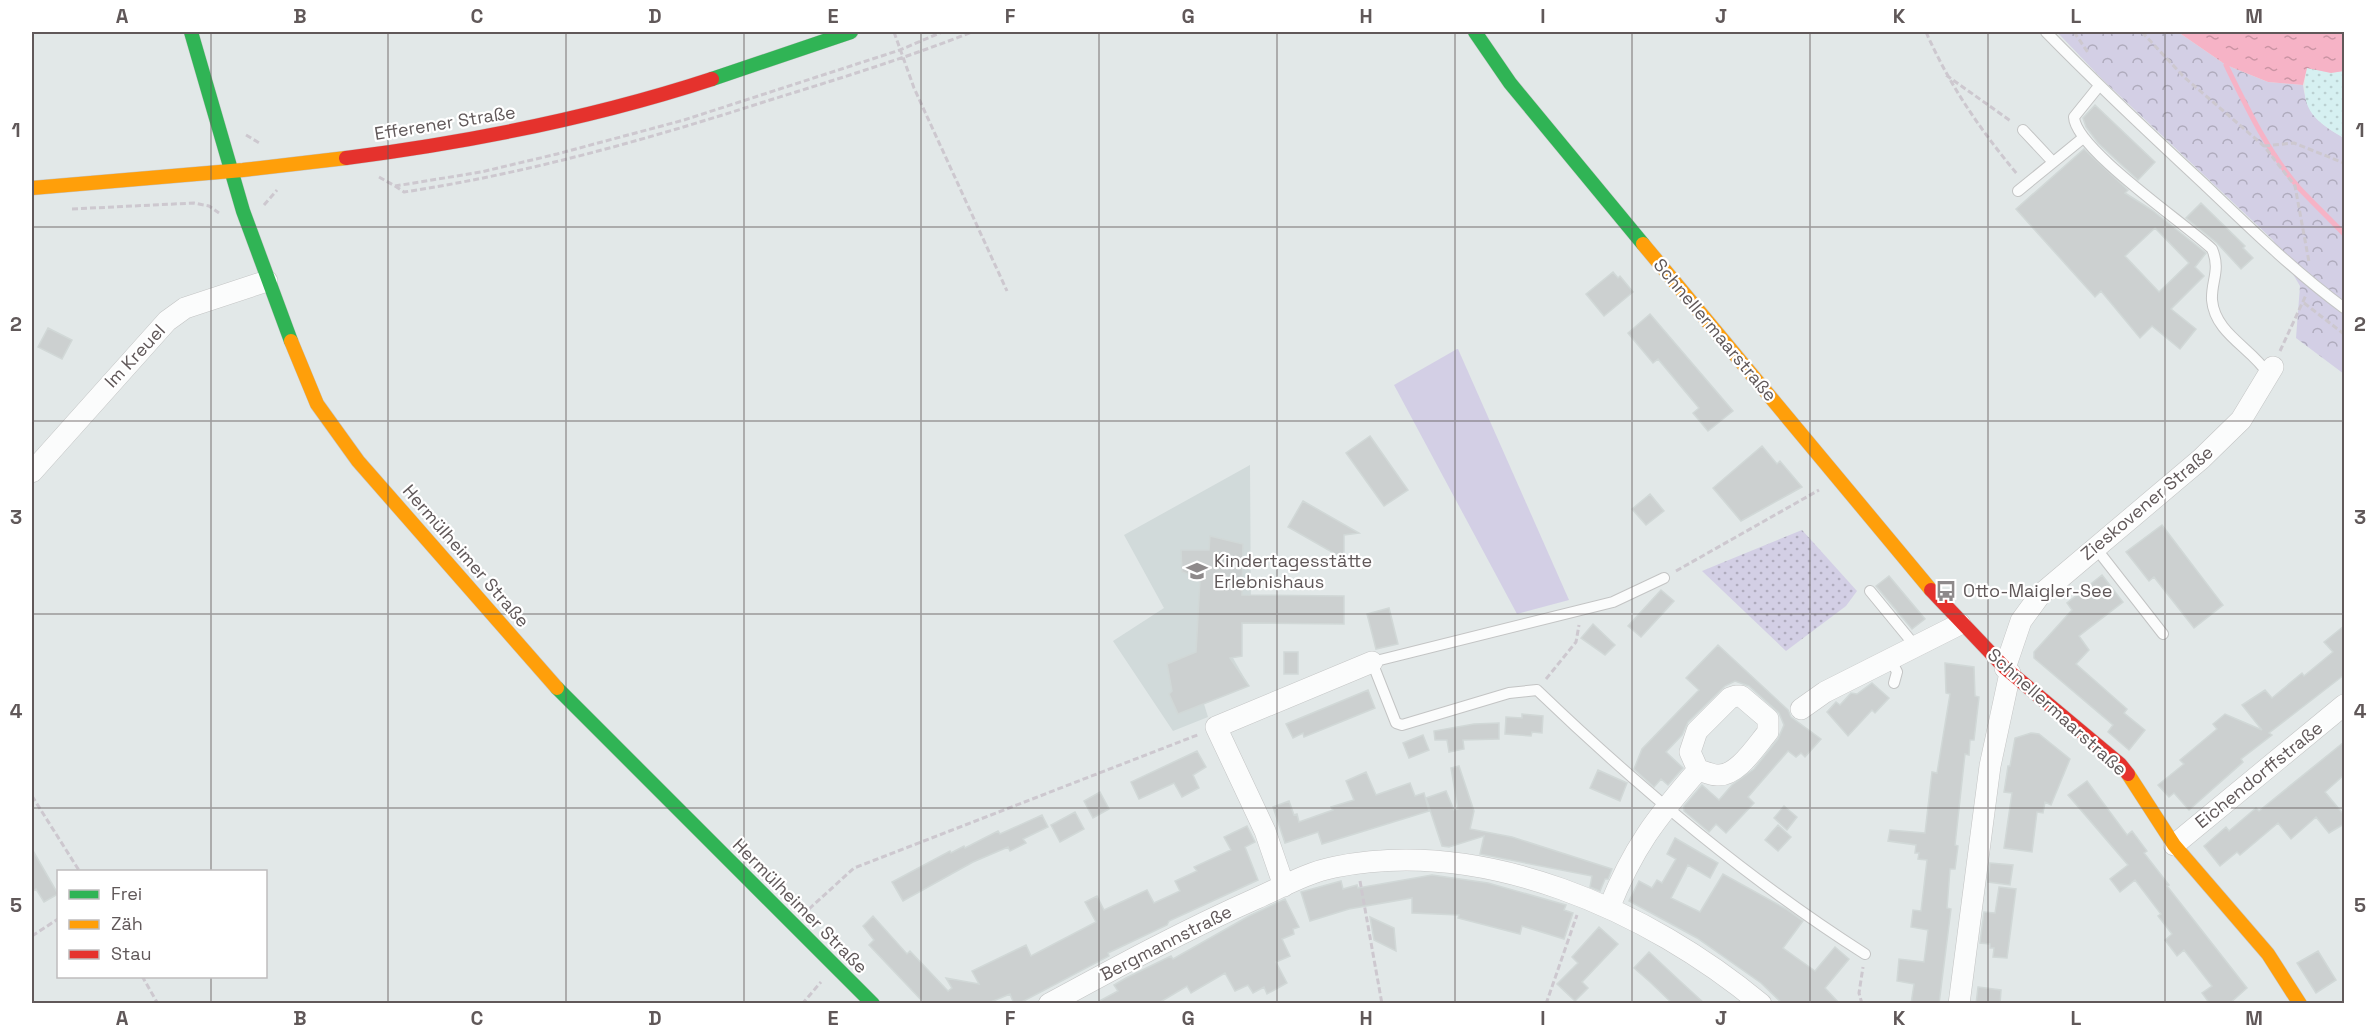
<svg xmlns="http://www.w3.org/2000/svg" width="2376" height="1035" font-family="'Space Grotesk',sans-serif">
<defs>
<pattern id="grass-dots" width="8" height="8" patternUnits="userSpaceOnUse" patternTransform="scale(1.5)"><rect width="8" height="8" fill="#d3cfe5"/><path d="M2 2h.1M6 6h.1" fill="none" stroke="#afabbd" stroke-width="1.8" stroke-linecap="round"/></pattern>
<pattern id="forest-crowns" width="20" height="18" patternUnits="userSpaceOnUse" patternTransform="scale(1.5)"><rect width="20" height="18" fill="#d3cfe5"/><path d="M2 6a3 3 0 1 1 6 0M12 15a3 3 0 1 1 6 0" fill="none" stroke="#afabbd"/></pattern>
<pattern id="sand-dots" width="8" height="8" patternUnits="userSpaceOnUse" patternTransform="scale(1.5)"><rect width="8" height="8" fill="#d6f0f1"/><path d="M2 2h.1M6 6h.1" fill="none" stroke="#bad0d1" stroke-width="1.8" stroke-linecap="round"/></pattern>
<pattern id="water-ripples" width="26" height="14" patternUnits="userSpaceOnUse" patternTransform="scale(1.5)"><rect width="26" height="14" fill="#f6b3c6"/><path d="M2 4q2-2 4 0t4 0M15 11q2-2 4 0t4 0" fill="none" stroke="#cb94a4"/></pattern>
</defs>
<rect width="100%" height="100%" fill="#e2e8e8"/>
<path fill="#d1dada" d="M1250,465l1,154h-9v37l-9,2 16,28 -45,18 4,13 -35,14 -60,-90 51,-33 -40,-73z"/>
<path fill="url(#grass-dots)" d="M1802,530l55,61 -11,15 -60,45 -84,-80z"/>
<path fill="url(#forest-crowns)" d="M2057,32h121l48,33 42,17 35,3c4,31 16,38 41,53v236l-48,-36 4,-52 -27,-46 -171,-161z"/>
<path fill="url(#sand-dots)" d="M2307,68l24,5 13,-2v67c-33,-19 -45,-31 -37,-70z"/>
<path fill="#d3cfe5" d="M1457,349h1l111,251 -52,14 -123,-229z"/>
<path fill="url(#water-ripples)" d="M2178,32h166v39l-13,2 -24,-5 -4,17 -35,-3 -42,-17z"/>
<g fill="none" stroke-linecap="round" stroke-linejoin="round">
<path stroke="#f6b3c6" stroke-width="5" d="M2226,65c21,43 42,87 73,123 15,16 31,31 45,46"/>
</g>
<path fill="#ccd0d0" stroke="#d1d8d7" stroke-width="1.5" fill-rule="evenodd" d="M2095,105l60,57 -17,18 -40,-37 -12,-16 -3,-9z
M2084,149l44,41 -3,3 27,17 54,43 -11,14 9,9 -33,33 25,20 -16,20 -28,-23 -12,12 -39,-47 -6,6 -79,-88zM2155,228l34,35 -30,29 -34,-36z
M2201,203l44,43 -2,2 10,10 -12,11 -24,-26 -31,-25z
M1613,272l5,6 2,-2 13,16 -29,24 -18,-22z
M1650,314l83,97 -25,20 -15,-18 6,-5 -41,-49 -5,4 -25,-30z
M48,328l24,12 -10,19 -24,-12z
M1370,436l38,54 -24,16 -38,-53z
M1762,446l15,18 3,-3 22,26 -61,34 -28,-33z
M1650,494l14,17 -18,14 -14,-16z
M1303,501l56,32 -15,2v24l-56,-32z
M2162,525l61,80 -29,23 -40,-51 -5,4 -23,-29z
M1210,536l33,8 -1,51 102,1v28l-102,-1v33l-12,2 19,28 -71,28 -9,-20 3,-3 -5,-27 29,-12 4,-73 -18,-7 -1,-22h28z
M2102,575l21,27 -44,34 10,14 -13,14 51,45 -3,4 21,17 -16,20 -21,-18 5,-7 -79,-67v-6l38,-42 -5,-7z
M1889,576l36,43 -13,10 -36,-43z
M1661,590l13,11 -33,36 -13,-11z
M1389,608l9,36 -22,5 -9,-35z
M1593,624l22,21 -10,10 -24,-17z
M2344,626v49l-75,58 3,2 -31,24 2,3 -54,48 -15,-17 -5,4 -11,-12 26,-21 -4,-4 37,-31 -4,-5 12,-10 37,16 -20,-25 23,-15 7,8 30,-25 2,3 29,-24 -9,-10z
M1718,645l70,65 3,7 30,22 -16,18 -4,-4 -5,4 -8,-6 -40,46 6,6 -28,30 -10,-9 -7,8 -25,-21v-5l18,-21 17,15 13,-15 22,-16 24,-30 6,-14 -5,-12 -30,-27 -14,-5 -10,5 -37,36 -6,13 -16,17 17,16 -15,17 -7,-6 -7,8 -20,-18 8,-20 57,-59 -13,-12z
M1284,652h14v22h-14z
M1945,663l29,4 1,29 4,1 -5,43h-4l-1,15 -4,-1 -10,91 3,1 -3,23h-5l-3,39 4,1 -12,95h-28l3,-20 -17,-3 2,-22 25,3 4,-32 -17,-3 2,-17 8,1 6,-51 -9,-1 1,-6h-4l1,-8 -28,-4 2,-11 35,3 7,-61 5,1 13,-79 -4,-1z
M1872,683l17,15 -14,15 -3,-3 -24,26 -21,-24 9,-10 4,3 11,-12 6,1z
M1368,690l7,18 -71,29 -1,-4 -10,5 -7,-14z
M1522,714l21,2 -1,17 -10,-1 -1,4 -26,-2 1,-17 16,1z
M1499,723v16l-36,1 1,9 -15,3 -2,-12h-12l-1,-9 40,-7z
M2031,733l8,1 31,25 -19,46 -6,-3 -2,11 -6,-1 -5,40 -28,-4 8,-55 -8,-1 4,-26h2l5,-28z
M1423,735l6,15 -20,8 -6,-15z
M2344,742v33l-19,17 19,23v9l-15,9 -13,-16 -25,22 -13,-16 -38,32 -3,-3 -17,14 -16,-20 22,-19 3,4 27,-23 3,3z
M1197,751l9,16 -13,8 6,13 -17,9 -8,-14 -35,16 -8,-17z
M1459,766l15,45 -4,18 42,8 100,32 -4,10h-3l-5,12 -10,-4 2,-11 -112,-22 4,-18 -35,11 -7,-1 -16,-48 20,-7 8,19 4,-1 -7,-41z
M1598,770l29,13 -7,18 -30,-13z
M1366,772l10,23 34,-12 5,13 9,-3 5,18 -107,33 -4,-12 -33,11 -12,-36 16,-6 5,14 3,-1 2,8 34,-12 -2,-3 23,-7 -8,-19z
M2087,781l40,54 5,-4 15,20 -3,2 25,32 -2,1 80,102 -18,16h-19l-8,-11 10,-7 -28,-36 -7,6 -12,-16 7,-6 -14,-18 3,-2 -26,-34 -15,12 -10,-13 18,-14 -60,-70z
M1100,792l9,17 -16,9 -9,-17z
M1784,806l13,11 -10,13 -13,-12z
M1075,812l9,17 -24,13 -9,-17z
M1042,815l6,12 -25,12 3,4 -16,8 -2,-4 -35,15 -70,39 -11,-19 58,-31 1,2 13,-7 1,2 33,-17 2,3z
M1778,825l13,12 -13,14 -13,-11z
M1247,826l8,16 -10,5 13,33 -89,41 -2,4 -59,28 1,3 -91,48h-4l-4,-10 -24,10h-61l-56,-59 5,-5 -11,-14 10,-10 34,38 3,-3 38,40 4,-3 -6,-10 33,6 -7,-13 54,-26 5,11 65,-34 -11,-20 12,-6 7,14 43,-20 7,13 26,-12 -5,-10 22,-10 -3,-4 37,-17 -7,-13z
M1675,838l43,25 -8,15 -22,-13 -17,33 29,14 23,-38 63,35 17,12 -20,27 32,23 20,-24 14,12 -24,29 15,16h-57l-22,-21 -64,-45 -68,-37 10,-20 13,7 5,-8 5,3 14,-24 -9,-5z
M32,849l26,45 -14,8 -8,-13 -4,3z
M1990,863l23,2 -3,20 -22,-3z
M1432,875l56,8 78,22 -2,5 9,3 -9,26 -42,-13 -2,8 -62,-16 1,-3 -47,-2v-15l-63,11 -39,12 -9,-29 40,-11 2,8 14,-4 1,3z
M1999,887l17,2 -9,69 -14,-1 1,-9h-4v-4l-10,-1 4,-31 11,1z
M1285,899l14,28 -6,2 1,5 -12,5 8,17 -14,6 11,21 -20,11 -3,-7 -11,6 -5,-8 -13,6 -10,-18 -34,20 -4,-7 -30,18h-63l24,-13 -4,-6 12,-7 45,-22 2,3 76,-43z
M1370,917l24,11 2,23 -22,-11z
M1599,927l19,17 -36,38 6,6 -13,13 -18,-17 21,-21 -6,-6z
M2318,951l18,29 -20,13 -19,-30z
M1649,952l31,29 25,23h-32l-23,-22 -16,-14z
M1978,987l23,3 -1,14h-24z"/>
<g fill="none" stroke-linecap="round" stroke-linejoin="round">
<defs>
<path id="lane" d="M2046,32c51,52 104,102 158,152 45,43 90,87 140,124
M2099,86l-25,31c1,32 112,107 138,132 9,21 -1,32 0,51 3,34 40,48 56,74
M2023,130l30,32
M2018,191l65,-53
M2095,547l68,87
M1664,578l-51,24 -241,60 24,61 6,2 107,-32 28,-3c101,97 210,189 328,264
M1870,591l46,56
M1891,660l6,12 -3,11"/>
<path id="street" d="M32,472l135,-151 18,-13 82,-27
M2005,668l16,-47 19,-26 161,-136 40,-39 32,-53
M1736,696h5l27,23v13c-12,14 -31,45 -51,43 -6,0 -14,-4 -19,-5l-8,-18 7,-21 33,-33z
M1801,709l24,-17 135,-68
M2174,845l170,-140
M1284,886l-19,-55 -49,-104 156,-65
M1609,908c24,-60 47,-90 89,-138
M1049,1004c68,-37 136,-74 206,-105 25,-11 53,-27 80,-32 149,-30 313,43 426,137
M1959,1004l31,-238 20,-93"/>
<path id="fast" d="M191,32l52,179 48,130
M1475,32l35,51 133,161
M712,79l139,-47
M557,688l316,316"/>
<path id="slow" d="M32,188l211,-18 103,-12
M1643,244l288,346
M291,341l26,63 41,57 199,227
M2128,774l46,71 94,109 32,50"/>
<path id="jam" d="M346,158c124,-16 247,-40 366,-79
M1931,590l74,78 115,96 8,10"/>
</defs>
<use href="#lane" stroke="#c3c4c4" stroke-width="12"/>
<use href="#street" stroke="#c3c4c4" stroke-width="22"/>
<use href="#fast" stroke="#c4c5c5" stroke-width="15"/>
<use href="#slow" stroke="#c4c5c5" stroke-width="15"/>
<use href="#jam" stroke="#c4c5c5" stroke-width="15"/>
<path stroke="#cdc8cf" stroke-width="3" stroke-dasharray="6 3" stroke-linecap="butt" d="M894,32l20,56 93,203
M1926,32c24,54 53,96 91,142
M2074,32l15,22
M2142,32l42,45 80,69 31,40 14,76
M1946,75l66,47
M246,135l15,9
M2264,146l30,-3 50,20
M379,177l16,9 86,-14 76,-18 127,-34 216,-70 42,-18
M395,186l9,6c125,-19 245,-53 366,-92 68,-21 136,-42 202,-68
M264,205l13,-15
M72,209l122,-6 15,3 10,7
M2304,303l40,31
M2280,351l26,-56
M1676,571l143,-81
M1546,679l30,-37 3,-17
M32,796l48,76
M1360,881l22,123
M809,909l45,-41 346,-134
M32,936l26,-17
M142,976l16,28
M802,1004l19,-22
M1546,1004l31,-89
M1862,1004l-3,-11 4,-26"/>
<use href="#lane" stroke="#fbfcfc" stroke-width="10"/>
<use href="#street" stroke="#fbfcfc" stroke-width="21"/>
<use href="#fast" stroke="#30b455" stroke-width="14"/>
<use href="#slow" stroke="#ff9f0a" stroke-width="14"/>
<use href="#jam" stroke="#e5322d" stroke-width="14"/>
</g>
<path fill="none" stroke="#605859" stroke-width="1.5" stroke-opacity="0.55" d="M211,32v840M388,32v972M566,32v972M744,32v972M921,32v972M1099,32v972M1277,32v972M1455,32v972M1632,32v972M1810,32v972M1988,32v972M2165,32v972M32,227h2312M32,421h2312M32,614h2312M32,808h2312M211,976v28"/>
<defs>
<symbol id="school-bare" viewBox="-9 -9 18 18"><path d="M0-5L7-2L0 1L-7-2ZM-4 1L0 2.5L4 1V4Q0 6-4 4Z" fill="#8e8a8b" stroke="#fff" stroke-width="2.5" paint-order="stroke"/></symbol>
<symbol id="bus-bare" viewBox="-9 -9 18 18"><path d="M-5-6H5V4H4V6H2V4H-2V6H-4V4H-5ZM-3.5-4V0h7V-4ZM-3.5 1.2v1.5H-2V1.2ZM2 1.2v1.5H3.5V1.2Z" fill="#8e8a8b" stroke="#fff" stroke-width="2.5" paint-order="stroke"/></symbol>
</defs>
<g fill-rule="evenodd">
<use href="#school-bare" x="1182" y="556" width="30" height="30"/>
<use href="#bus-bare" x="1931" y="576" width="30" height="30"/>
</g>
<g text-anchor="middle" stroke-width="4.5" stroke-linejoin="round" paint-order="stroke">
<g font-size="18" fill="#605859" stroke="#fff">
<text transform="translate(445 123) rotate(-9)" y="6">Efferener Straße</text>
<text transform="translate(1715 330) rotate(50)" y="6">Schnellermaarstraße</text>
<text transform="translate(135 356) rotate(-47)" y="6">Im Kreuel</text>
<text transform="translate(2147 503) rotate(-40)" y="6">Zieskovener Straße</text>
<text transform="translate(466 556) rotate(49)" y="6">Hermülheimer Straße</text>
<text transform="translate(2057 712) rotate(42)" y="6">Schnellermaarstraße</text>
<text transform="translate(2259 775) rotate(-39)" y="6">Eichendorffstraße</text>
<text transform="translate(800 906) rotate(45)" y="6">Hermülheimer Straße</text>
<text transform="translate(1166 943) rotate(-27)" y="6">Bergmannstraße</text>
</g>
<g font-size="18" fill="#605859" stroke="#fff" text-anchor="start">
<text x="1214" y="567">Kindertagesstätte<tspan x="1214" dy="21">Erlebnishaus</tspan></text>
<text x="1963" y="597">Otto-Maigler-See</text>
</g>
</g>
<rect width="2376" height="1035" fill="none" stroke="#ffffff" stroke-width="66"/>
<rect x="57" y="870" width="210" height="108" fill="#ffffff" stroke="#bfbcbd" stroke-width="1.5"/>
<rect x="69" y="890" width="30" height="9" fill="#30b455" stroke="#bfbcbd" stroke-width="1.5"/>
<text x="111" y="900" font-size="18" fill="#605859">Frei</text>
<rect x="69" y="920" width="30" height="9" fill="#ff9f0a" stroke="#bfbcbd" stroke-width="1.5"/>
<text x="111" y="930" font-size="18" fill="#605859">Zäh</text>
<rect x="69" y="950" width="30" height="9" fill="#e5322d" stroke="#bfbcbd" stroke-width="1.5"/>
<text x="111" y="960" font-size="18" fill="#605859">Stau</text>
<rect x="33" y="33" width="2310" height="969" fill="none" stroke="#605859" stroke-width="2"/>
<g font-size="20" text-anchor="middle" font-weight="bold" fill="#605859">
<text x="122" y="23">A</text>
<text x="300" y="23">B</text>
<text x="477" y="23">C</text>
<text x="655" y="23">D</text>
<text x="833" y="23">E</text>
<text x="1010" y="23">F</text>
<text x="1188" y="23">G</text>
<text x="1366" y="23">H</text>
<text x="1543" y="23">I</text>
<text x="1721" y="23">J</text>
<text x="1899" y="23">K</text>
<text x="2076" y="23">L</text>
<text x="2254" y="23">M</text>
<text x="16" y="137">1</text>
<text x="2360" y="137">1</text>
<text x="16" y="331">2</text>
<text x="2360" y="331">2</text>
<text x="16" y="524">3</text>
<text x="2360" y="524">3</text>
<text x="16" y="718">4</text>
<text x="2360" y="718">4</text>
<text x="16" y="912">5</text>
<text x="2360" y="912">5</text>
<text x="122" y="1025">A</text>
<text x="300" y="1025">B</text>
<text x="477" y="1025">C</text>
<text x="655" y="1025">D</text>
<text x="833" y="1025">E</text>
<text x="1010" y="1025">F</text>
<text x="1188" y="1025">G</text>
<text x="1366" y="1025">H</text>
<text x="1543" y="1025">I</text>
<text x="1721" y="1025">J</text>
<text x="1899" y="1025">K</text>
<text x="2076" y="1025">L</text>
<text x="2254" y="1025">M</text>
</g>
</svg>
